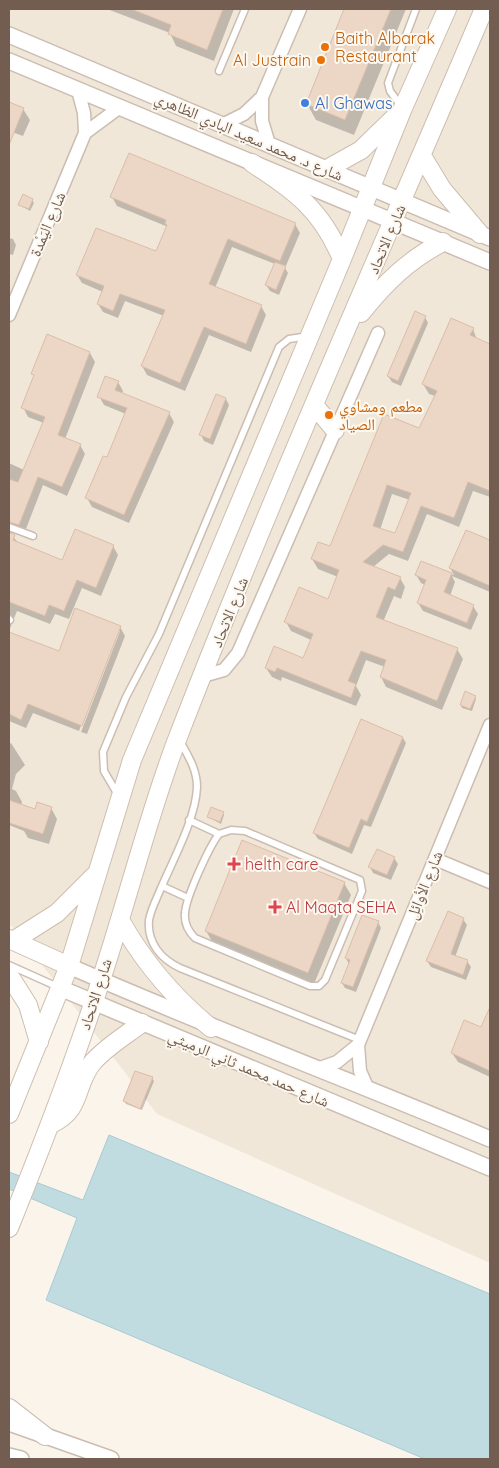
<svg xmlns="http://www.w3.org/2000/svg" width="499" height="1468" font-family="Quicksand,'Noto Naskh Arabic',sans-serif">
<rect width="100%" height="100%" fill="#faf4ea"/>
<path fill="#f1e7d9" d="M9,9h481v1254l-333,-149 -145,-188 -3,-1z"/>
<path fill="#c1dce1" stroke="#a8cad2" d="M109,1135l381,159v165h-65l-379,-159 31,-82 -68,-29v-17l74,28z"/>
<path fill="#0003" fill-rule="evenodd" d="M107,9h127l-20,52 -38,-15 -6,-13z
M345,9h61l-52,126 -38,-15 -9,-16z
M9,103l14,6 7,11 -7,16 -14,-5z
M112,197l183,27 5,9 -15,35 3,5 -9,22 -9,-4 -4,-6 9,-21 -43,-17 -17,41 46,18 5,9 -15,37 -42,-17 -24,56 -38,-16 -5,-9 22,-50 -39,-15 -7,17 -15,-6 -5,-8 5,-12 -21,-9 -5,-8 80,-22 11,-26 -51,-21z
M32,200l2,3 -4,8 -10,-6z
M9,238l4,1 3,6 -3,10 -4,-1z
M425,317l3,6 -27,63 -9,-4 -4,-6z
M473,329l4,11 13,6v151l-17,-6 -14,36 -32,-13 -19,47 -19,-7 -16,13 27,11 5,9 -4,12 -7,-3 -11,26 74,27 6,10 -21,51 -56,-23 -5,-10 4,-10 -19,-7 -10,26 5,9 -5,11 -74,-29 -1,4 -9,-4 -6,-9 37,-8 8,-20 -20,-9 -5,-9 42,-21 10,-24 -20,-8 -6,-10 19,-11 88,-118 16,-34 -6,-2 -6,-10zM392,494l18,6 -14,34 -16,-4z
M90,353l5,9 -30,77 15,6 5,9 -18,42 -24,-11 -19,49 -11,-3 -2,3 8,10 44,18 50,-16 5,9 -17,41 -19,-8 -13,31 -14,-5 -5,10 -33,-13 -8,20v-168l15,7 20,-47 -16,-6 -5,-10 12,-30 -3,-3z
M118,382l5,9 -1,3 47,19 5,9 -45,101 -37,-16 -5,-9 20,-39 19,-45 -22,-9 -5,-9z
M226,399l3,6 -16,40 -9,-4 -3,-6z
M466,531l24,10v51l-38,-16 3,6 -5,14 23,10 5,8 -7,16 -48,-19 -5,-8 7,-18 -4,-2 -5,-8 5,-13 33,13 -4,-7z
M120,627l5,9 -38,98 -6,-2 39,-101h-3l-38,100 -46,-18 -7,15 -17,-7v-87l50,18z
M475,697l1,2 -4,12 -10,-3 -1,-3z
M403,738l3,5 -35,84 -7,-2 -12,29 -34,-15 -4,-6z
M11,743l14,22 -9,9 -4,15 4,2 6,11 -1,4 14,5 16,-3 6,11 -8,25 -21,-6 -4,-7 -15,-6v-81z
M223,813l1,2 -3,9 -13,-7z
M394,858l4,6 -7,16 -18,-7 -3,-6z
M344,883l7,12 -37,89 -101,-41 -7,-12z
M463,919l4,6 -12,32 12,4 4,6 -5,13 -35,-13 -4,-6z
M378,922l3,6 -25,64 -11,-4 -3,-5 7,-19 -3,-6z
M486,1020l4,1v56l-32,-15 -6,-9 30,-24z
M152,1078l2,3 -12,29 -16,-6 -2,-3z"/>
<path fill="#ecd6c5" stroke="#dcbda8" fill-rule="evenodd" d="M131,9h92l-16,41 -39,-16 3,-9z
M344,9h47l-46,111 -39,-16z
M9,102l15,6 -15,37z
M129,153l167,70 -16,38 -52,-22 -19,45 53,21 -16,39 -42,-17 -24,56 -39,-17 24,-56 -45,-16 -7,17 -16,-7 7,-18 -28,-11 20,-47 60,23 11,-26 -2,-1 1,-4 -56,-23z
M23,194l10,5 -4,10 -11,-4z
M275,262l11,4 -10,24 -11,-5z
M415,311l11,5 -28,65 -11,-5z
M451,318l23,10 -4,7 20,9v147l-22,-9 -14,36 -33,-12 -18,46 -20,-7 -20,17 38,15 -6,13 -7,-3 -12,30 82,31 -21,53 -57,-24 6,-17 -25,-9 -13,30 8,3 -5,14 -74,-30 -2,4 -10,-4 9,-22 29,12 10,-24 -29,-12 15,-35 29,12 11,-29 -28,-11 7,-17 12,4 54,-132 35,14 18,-37 -15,-7zM387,485l24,8 -16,40 -22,-7z
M47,334l43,18 -32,83 23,9 -19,43 -24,-10 -19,48 -10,-3v-43l9,3 27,-65 -24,-9 13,-33 -3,-1z
M105,376l14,5 -4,9 55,22 -46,103 -39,-17 18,-42 4,1 20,-49 -30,-11z
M216,394l10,4 -16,41 -11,-4z
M75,529l39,16 -18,43 -19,-8 -13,31 -15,-6 -4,11 -36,-14v-70l6,3 -2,5 49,20z
M466,530l24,10v46l-41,-18z
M421,561l31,12 -8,19 30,13 -7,18 -50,-20 9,-23 -11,-5z
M75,608l46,18 -39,100 -54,-22 -7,16 -12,-6v-82l50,19z
M465,691l11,5 -6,13 -10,-4z
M361,719l42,18 -36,85 -6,-3 -12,29 -36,-15z
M9,800l26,9 2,-7 15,5 -9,27 -34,-11z
M211,807l13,5 -4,10 -13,-5z
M242,840l103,42 -37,91 -103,-42z
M377,849l18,8 -8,18 -19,-8z
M448,911l16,7 -13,36 17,6 -5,15 -37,-14z
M362,915l17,6 -26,66 -12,-4 9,-23 -5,-2z
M490,1007v64l-39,-18 13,-33 17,7z
M135,1071l18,6 -13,32 -17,-8z"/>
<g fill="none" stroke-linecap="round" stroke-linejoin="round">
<defs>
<path id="service" d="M219,71l26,-62
M401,106l-11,-15 -2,-8 28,-74
M9,527l24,9
M9,619l1,1
M180,741c8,15 17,28 17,46 -1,31 -24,73 -36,101 -4,10 -10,21 -12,32 -2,23 12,39 31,48l180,72
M118,795l-14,-24 -1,-19 23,-55 33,-63 120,-287 10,-8 20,-3
M189,820l30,14 12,-4 14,1 115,49 2,11 -37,89 -6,6h-9l-115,-48c-6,-6 -11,-15 -10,-25 1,-16 24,-66 34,-79
M162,886l26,12
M9,965l49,22"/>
<path id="minor" d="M222,125l22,-11 18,-17
M85,133l35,-26
M269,144l-7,-23v-24l38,-88
M9,315l76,-182 -1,-20 -6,-23
M203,676l21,-6 14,-17 140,-320
M435,859l55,23
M358,1045l2,26 7,16
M320,1068l17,-6 21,-17 132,-320"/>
<path id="tertiary" d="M9,35l481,203
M9,61l481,201
M69,966c139,61 281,114 421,173
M60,988l430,180
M9,1423l102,36
M9,1456l12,3"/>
<path id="secondary" d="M422,156l20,33 38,45
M252,163c44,29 69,46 90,96
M327,169l34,-19 35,-34
M361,313c24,-30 47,-53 82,-71
M314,405l21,25
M120,920c24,43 53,77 91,108
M9,939l60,27
M13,941l44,-28 37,-37
M9,975l19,30 11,37
M9,1114l60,-148 63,-206 210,-501 61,-151 44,-99
M51,1124c32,-14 23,-40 42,-62 13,-15 33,-27 49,-39
M9,1228c41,-102 80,-204 111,-309 19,-62 35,-122 58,-182 95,-246 203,-486 306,-728
M9,1408l36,28"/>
</defs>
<use href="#service" stroke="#cbbdb1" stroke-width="9"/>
<use href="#minor" stroke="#cbbdb1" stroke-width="15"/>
<use href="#tertiary" stroke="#cbbdb1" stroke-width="18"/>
<use href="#secondary" stroke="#cdbeaf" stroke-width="20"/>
<use href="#service" stroke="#fff" stroke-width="6"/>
<use href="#minor" stroke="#fff" stroke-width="12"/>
<use href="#tertiary" stroke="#fff" stroke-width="15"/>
<use href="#secondary" stroke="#fff" stroke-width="18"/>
</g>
<g fill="#e8710a" stroke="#fdf8f0" stroke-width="2">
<circle cx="325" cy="47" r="5"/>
<circle cx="321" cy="60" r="5"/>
<circle cx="329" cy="415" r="5"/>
</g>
<circle fill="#3f7fe0" stroke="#fdf8f0" stroke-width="2" cx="305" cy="103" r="5"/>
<g fill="#e0444e" stroke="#fdf8f0" stroke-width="2">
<path d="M231.5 856.5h5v5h5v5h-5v5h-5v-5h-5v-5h5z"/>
<path d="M272.5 899.5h5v5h5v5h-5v5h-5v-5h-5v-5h5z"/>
</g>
<g text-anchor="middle" stroke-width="4" stroke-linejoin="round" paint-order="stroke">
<g font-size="16" fill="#c56008" stroke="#fdf8f0" text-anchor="start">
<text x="335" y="44">Baith Albarak<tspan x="335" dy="18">Restaurant</tspan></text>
<text x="311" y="66" text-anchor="end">Al Justrain</text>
<text x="339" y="412">مطعم ومشاوي<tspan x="339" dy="18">الصياد</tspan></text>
</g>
<g font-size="16" fill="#366cbe" stroke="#fdf8f0" text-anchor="start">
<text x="315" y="109">Al Ghawas</text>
</g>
<g font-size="16" fill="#725d50" stroke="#fdf8f0">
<text transform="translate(249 136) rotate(23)" y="6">شارع د. محمد سعيد البادي الظاهري</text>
<text transform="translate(47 224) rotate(-67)" y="6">شارع اليَمْدة</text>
<text transform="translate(386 239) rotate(-67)" y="6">شارع الاتحاد</text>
<text transform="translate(229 612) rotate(-68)" y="6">شارع الاتحاد</text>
<text transform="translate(424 885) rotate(-68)" y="6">شارع الأوائِل</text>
<text transform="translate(95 994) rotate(-72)" y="6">شارع الاتحاد</text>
<text transform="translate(249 1068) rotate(23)" y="6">شارع حمد محمد ثاني الرميثي</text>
</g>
<g font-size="16" fill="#be3a42" stroke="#fdf8f0" text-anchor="start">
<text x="245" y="870">helth care</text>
<text x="286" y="913">Al Maqta SEHA</text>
</g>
</g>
<rect width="499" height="1468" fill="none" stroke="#725d50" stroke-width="20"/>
</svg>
